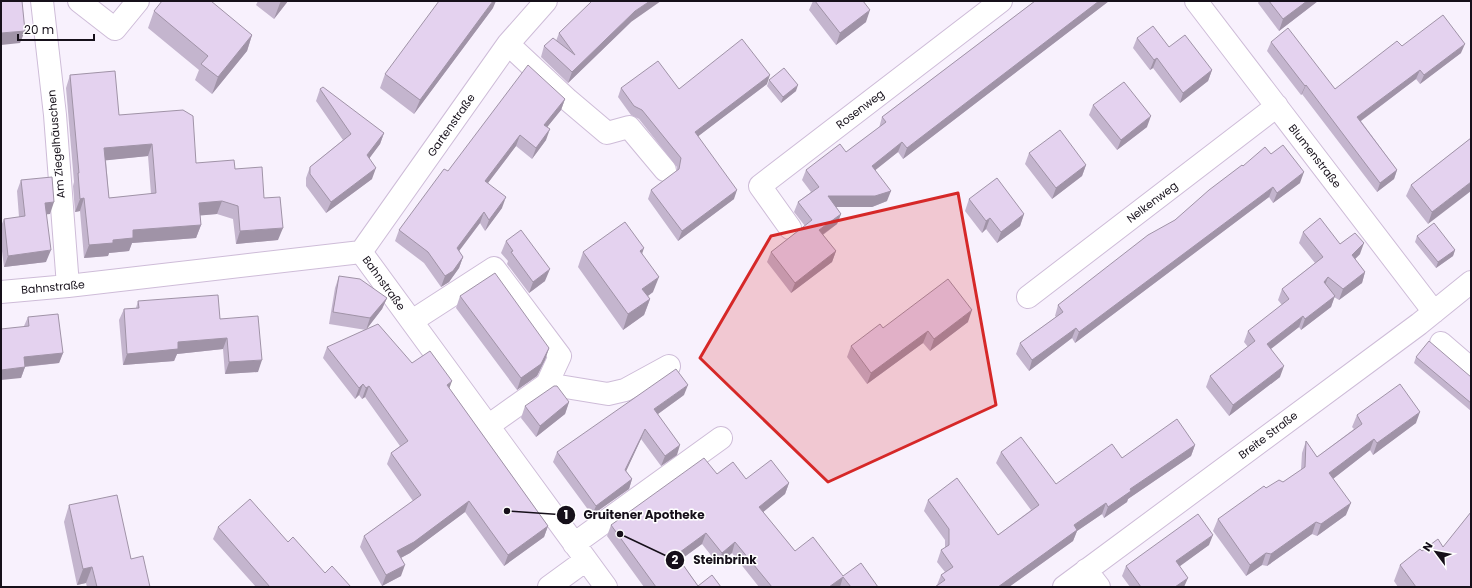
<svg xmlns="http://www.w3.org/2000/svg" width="1472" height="588" font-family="Poppins,sans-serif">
<rect width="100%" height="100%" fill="#f8f1fd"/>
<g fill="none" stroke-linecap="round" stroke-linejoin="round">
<defs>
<path id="minor" d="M42,1l13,114 13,171
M79,1l36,28 23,-28
M1196,1l238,311
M508,44l60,56 39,33 22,-6 36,43
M790,228l-30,-42 241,-185
M361,252l147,-208 38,-43
M1,292l67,-6 293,-34 245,335
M1028,297l249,-191
M412,321l82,-53 66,88 -13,28 -59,42
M1441,343l30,26
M547,384l61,10 17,-4 44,-24
M574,544l147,-106
M1086,570l13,17
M549,587l37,-27
M1064,587l355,-263 52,-42"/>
</defs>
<use href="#minor" stroke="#cebcd8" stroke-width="24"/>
<use href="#minor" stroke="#fff" stroke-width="22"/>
</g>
<path fill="#c4b5ce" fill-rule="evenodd" d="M258,1h30l-14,18 -18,-14z
M813,1h50l3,21 -30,23 -27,-35z
M1035,1h74l-206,158 -5,-7 -23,18 12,31 -15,6h-36l5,7 -4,10 -14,11 13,16 -4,11 -41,31 -24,-31 4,-10 34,-26 -11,-14 4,-10 13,-10 -9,-12 4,-10 40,-18 33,-24 3,-11z
M1259,1h59l-39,30 -21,-28z
M493,8l-79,106 -34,-26 5,-14z
M154,11l98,24 -5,16 -35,43 -17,-14 4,-10 -51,-42z
M631,22l-63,61 -27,-26 3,-11 12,-5 3,-8z
M1137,38l75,32 -4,11 -28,22 -27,-35 -3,2 -17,-22z
M1271,42l64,47 67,-43 59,7 -41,31 -4,-5 -55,42 36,49 -3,9 -17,13 -75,-98 -1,1 -34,-44z
M70,75l49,40 77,48 39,6 29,29 14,42 -42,4 -3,-25 -16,-5 -17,1 1,10 -5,13 -64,5 -3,8 -20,2 -1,3 -24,2 -4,-47 -5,1 -2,-26 1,-4 -8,-94zM148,156l3,38 -42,4 -3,-38z
M769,80l27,11 -15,12 -14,-17z
M767,84l-69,52 36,63 -56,42 -30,-42 3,-9 26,-19v-4l-38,-48 -8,-4 -13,-18 3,-9 58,1z
M320,89l64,44 -4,11 -11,14 3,21 -46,34 -20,-27v-8l4,-11 33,-27 -27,-39z
M565,99l-4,11 -14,17 -1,13 -14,19 -16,-13 -28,37 14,25 -17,23 -5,-8 -21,28 4,6 -4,11 -10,14 -8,5 -17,-24 -29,-22 4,-11 49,-59z
M1093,105l54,22 -30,23 -28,-35z
M1471,138l-43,86 -22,-28 5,-11z
M1029,153l57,12 -4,11 -30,23 -27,-35z
M1271,154l29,29 -27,20 -4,-6 -194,146 -3,-5 -43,33 -13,-17 4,-11 36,-26 -1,-1 3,-11 117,-85 68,-54z
M21,180l29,34h-4v48l-42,5 -3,-24v-17l3,-7 15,-2 -2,-26z
M969,199l55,15 -4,12 -23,17 -11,-14 -4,4 -17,-22z
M1303,232l37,12 20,10 -5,5 10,13 -3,11 -23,17 -5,-3 -3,10 -30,23 -2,-3 -28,22 9,28 -51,39 -23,-29 4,-11 38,-29 -4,-5 4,-11 34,-26 -4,-5 4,-11 33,-26 -16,-20z
M1417,236l38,14 -2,6 -17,12 -21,-26z
M506,241l39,40 -16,12 -22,-29 1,-3 -7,-8z
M583,252l59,1 11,39 -5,4 2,3 -6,16 -21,15 -45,-63z
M339,276l48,22 -5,11 -16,20 46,34 37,25 99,138 -4,11 -40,29 -39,-54 -55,41 -9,5v18l-19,10 -22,-39 4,-11 49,-35 -26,-37 4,-11 9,-7 -35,-49 -3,2 -3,-4 -4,4 -32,-41 4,-11 39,-17 -37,-6 6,-36z
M460,296l89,52 -4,12 -8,16 -20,14 -61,-82z
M138,301l82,18 38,53 -33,2 -2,-25 -46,5 -3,7 -51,4 -4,-45 5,-11 12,-1z
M28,317l35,36 -4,10 -34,4 -4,11 3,-52z
M968,322l-38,29 -7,-8 -56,41 -20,-27 4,-11 32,-18z
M1416,357l55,20v34l-57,-48z
M684,395l-26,19 19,41 -16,11 -20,-27 -15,32 6,8 -3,10 -37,26 -39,-53 4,-10z
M569,402l-4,12 -29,23 -15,-19 4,-12z
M1357,415l59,8 -43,32 -3,-5 -37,29 13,36 -29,21 -5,-2 -45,32 -5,-1 -16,11 -33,-45 5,-12 48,-31 17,-6 18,-12 1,-17 4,-12 11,16 37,-28 -2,-2z
M1195,445l-4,11 -63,43 -1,3 -23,16 -2,-4 -25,17 -4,10 -64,46h-74l2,-2 4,-10 4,-3 -8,-10 4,-12 4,-2v-8l-21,-29 4,-11 70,35 33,-25 -35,-47 5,-11 55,32 66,-26z
M717,474l29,5 43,4 -4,11 -22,18 32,39 48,25 35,11h-119l-27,-34 -14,11 -16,-20 -22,16 18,26 23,1h-77l-37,-51 4,-11z
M69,505l62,54 19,28h-63l-1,-4 -9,2 -13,-63z
M218,527l70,15 37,31 26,14h-95l-43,-48z
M1209,545l-30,21 5,21h-54l-8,-11 4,-10z
M1443,547l28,40h-73l-4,-6 6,-16 22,-14z"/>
<path fill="#a093a7" d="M281,1h7l-14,18 6,-16z
M493,1h3l-3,7 -79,106 6,-14z
M650,1h11l-30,21 -63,61 4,-11 63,-61z
M1099,1h10l-206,158 4,-11z
M1307,1h11l-39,30 4,-12z
M870,10l-4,12 -30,23 4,-12z
M25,31l-5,12 -19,2v-12z
M252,35l-5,16 -35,43 6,-17z
M1465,44l-4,9 -41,31 4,-9z
M1157,58l-4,10 -3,2 4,-10z
M1212,70l-4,11 -28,22 3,-10z
M1420,70l-4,9 -62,47 3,-9z
M770,75l-3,9 -75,57 3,-9z
M798,85l-2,6 -15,12 2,-6z
M1306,85l-4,9 -1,1 4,-9z
M565,99l-4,11 -21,26 4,-11z
M1151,116l-4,11 -30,23 4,-10z
M550,129l-4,11 -14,19 4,-11z
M384,133l-4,11 -17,23 4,-12z
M520,135l-4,11 -35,46 4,-11z
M902,142l-4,10 -30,24 4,-10z
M152,144l-4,12 -48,5 4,-13z
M1086,165l-4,11 -30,23 4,-11z
M376,168l-4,11 -46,34 5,-11z
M1397,170l-3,9 -17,13 3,-9z
M1304,172l-4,11 -27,20 4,-10z
M1471,182v9l-43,33 4,-12z
M1273,187l-4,10 -194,146 4,-11z
M737,190l-3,9 -56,42 4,-10z
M891,191l-4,10 -15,6h-48l4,-11z
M506,197l-4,11 -17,23 4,-11z
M84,198l-4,13 -5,1 5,-13z
M222,201l-5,13 -22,2 4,-13z
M54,202l-4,12 -9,1 4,-12z
M484,212l-4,11 -27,36 4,-11z
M841,214l-4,10 -22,16 4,-10z
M1024,214l-4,12 -23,17 4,-11z
M990,218l-4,11 -4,4 4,-12z
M201,225l-5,13 -64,5 -3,8 -20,2 -1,3 -24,2 5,-13 44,-15z
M283,228l-5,12 -42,4 4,-13z
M1364,243l-4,11 -12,12 4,-11z
M644,248l-5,15 1,-12z
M51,250l-5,12 -42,5 4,-11z
M1455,250l-2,6 -17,12 2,-6z
M836,251l-4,11 -41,31 4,-10z
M463,257l-4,11 -10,14 -8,5 4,-11z
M550,269l-5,12 -16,12 4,-11z
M1365,272l-3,11 -23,17 4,-11z
M659,277l-6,15 -16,12 5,-15z
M1328,277l-4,11v-6z
M1335,296l-4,11 -30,23 4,-11z
M387,298l-5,11 -16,21 4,-12z
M650,299l-6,16 -21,15 5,-16z
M972,310l-4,12 -38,29 4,-12z
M1303,316l-4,11 -36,28 4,-11z
M1076,328l-4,10 -43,33 3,-11z
M928,331l-5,12 -56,41 4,-11z
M227,338l-4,11 -46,5 -3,7 -51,4 4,-11 51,-12z
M549,348l-4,12 -8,16 -20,14 4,-12z
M63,353l-4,10 -39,4 4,-10z
M262,360l-4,12 -33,2 4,-12z
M1284,366l-4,11 -51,39 4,-11z
M25,367l-4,11 -20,2v-10z
M452,381l-4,11 -1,-7z
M363,384l-4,11 -4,4 4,-11z
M688,385l-4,10 -33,24 3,-10z
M369,386l-4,11 -3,2 4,-11z
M569,402l-4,12 -29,23 4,-11z
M1420,412l-4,11 -43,32 4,-12z
M645,429l-4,10 -19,41 3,-10z
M1374,439l-4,11 -45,35 4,-12z
M680,445l-3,10 -16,11 4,-10z
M1195,445l-4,11 -63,43 -1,3 -23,16 4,-11 22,-18z
M632,479l-3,10 -37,26 4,-9z
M789,483l-4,11 -29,24 3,-11z
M469,501l-4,11 -55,41 -17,9 4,-11z
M1106,503l-4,11 -25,17 -4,10 -64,46h-11l76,-62z
M1351,503l-5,12 -29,21 4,-12z
M1316,522l-4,12 -45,32 4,-12z
M548,526l-4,11 -40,29 4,-11z
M706,533l-4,11 -30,22 4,-11z
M1213,535l-4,10 -37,27 4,-11z
M735,542l-3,11 -14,11 4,-11z
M1266,553l-4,12 -16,11 4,-11z
M405,565l-4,11 -19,10 4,-11z
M92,567l-6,16 -9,2 6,-16z
M843,577l-3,10h-11z
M1188,578l-4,9h-9z"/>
<path fill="#e4d2ef" stroke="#a093a7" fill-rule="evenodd" d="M1,1h21l3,30 -24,2z
M162,1h49l41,34 -34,42 -17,-13 7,-8 -54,-45z
M439,1h54l-73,99 -35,-26z
M592,1h58l-15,10 -63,61 -28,-26 9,-8 22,17 -16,-22z
M815,1h48l7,9 -30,23z
M1035,1h64l-192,147 -5,-6 -30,24 19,25 -16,5h-47l13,18 -22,16 17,21 -41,32 -24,-31 41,-32 -14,-18 21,-15 -13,-17 34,-26 6,8 40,-30 -4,-5z
M1269,1h38l-24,18z
M1443,15l22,29 -41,31 -4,-5 -63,47 40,53 -17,13 -74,-98 -1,1 -34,-44 17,-14 47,61 62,-48 5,5z
M1153,26l16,21 16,-12 27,35 -29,23 -26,-35 -3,2 -17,-22z
M742,39l28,36 -75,57 42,58 -55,41 -31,-41 28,-21 2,-11 -39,-48 -8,-4 -13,-18 37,-27 21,28z
M528,65l37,34 -21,26 6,4 -14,19 -16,-13 -35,46 21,16 -17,23 -5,-8 -27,36 6,9 -10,14 -8,5 -17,-24 -29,-22 45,-61 4,2z
M784,68l14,17 -15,12 -14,-17z
M115,71l4,44 64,-5 10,6 3,47 38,-3 1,9 27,-2 2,31 16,-1 3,31 -43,3 -2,-25 -16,-5 -23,2 2,22 -68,5v8l-20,2v3l-24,2 -5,-47 -4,1 -2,-26h1l-9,-98zM152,144l4,49 -47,5 -5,-50z
M1124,82l27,34 -30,24 -28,-35z
M323,87l61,46 -17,22 9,13 -45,34 -21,-28v-7l41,-33 -31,-45z
M1060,130l26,35 -30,23 -27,-35z
M1471,138v44l-39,30 -21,-27z
M1283,145l21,27 -27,21 -4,-6 -194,145 -3,-4 -44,32 -12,-17 43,-31 -5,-7 90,-70 27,-15 34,-30 33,-25 1,1 22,-19 6,7z
M52,177l2,25 -9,1 6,47 -43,6 -4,-37 21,-3 -4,-36z
M997,178l27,36 -23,18 -11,-14 -4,3 -17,-22z
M1320,218l20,26 15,-11 9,10 -12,12 13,17 -22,17 -15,-12 -4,5 11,14 -30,23 -2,-3 -36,28 17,22 -51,39 -23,-29 45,-35 -7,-10 41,-32 -7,-10 41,-32 -20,-25z
M625,222l19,26 -4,3 19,26 -17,12 8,10 -22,15 -45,-62z
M1434,223l21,27 -17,12 -21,-26z
M521,230l29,39 -17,13 -22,-30 2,-1 -7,-10z
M495,273l54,75 -8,16 -20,14 -61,-82z
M339,276l21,3 27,19 -17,20 -37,-6z
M948,279l24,31 -38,29 -6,-8 -57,42 -20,-27 29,-22 3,4z
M218,295l2,24 38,-3 4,44 -33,2 -2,-24 -49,4v7l-51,5 -3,-45 15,-1 -1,-7z
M58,314l5,39 -39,4 1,10 -24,3v-41l28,-3 -1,-9z
M378,324l34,39 18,-12 22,30 -5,4 101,141 -40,29 -39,-54 -55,41 -17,9 8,14 -19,10 -22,-39 57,-41 -30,-42 17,-12 -39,-55 -3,2 -3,-4 -4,4 -32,-41z
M1429,341l42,36v26l-55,-46z
M676,369l12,16 -34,24 26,36 -15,11 -20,-27 -20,41 7,9 -36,27 -39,-54z
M1400,384l20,28 -43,31 -3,-4 -45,34 22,30 -30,21 -5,-2 -45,32 -5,-1 -16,12 -32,-46 46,-33 2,2 13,-8 4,2 22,-15 1,-26 11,16 45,-33 -5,-9z
M554,386h3l12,16 -29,24 -15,-20z
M1177,419l18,26 -65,44 1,2 -23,16 -2,-4 -32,22 3,5 -79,57h-63l10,-7 -4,-5 12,-8 -12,-17 8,-5v-16l-21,-29 29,-22 41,57 41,-30 -38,-53 20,-15 35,47 56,-40 10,14z
M704,458l13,16 16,-12 13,17 25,-19 18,23 -30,24 36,44 18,-14 30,39 18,-13 17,24h-27l-8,-10 -14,10h-57l-37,-45 -13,11 -16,-20 -30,22 22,31 14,-11 9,12h-65l-45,-62z
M117,495l14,64 12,-3 7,31h-53l-5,-20 -9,2 -14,-64z
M250,499l38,43 5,-5 32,36 7,-7 19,21h-81l-52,-60z
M1471,512v75h-55l-16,-22 20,-16 2,2 16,-12 5,8z
M1198,514l15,21 -37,26 12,17 -13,9h-34l-15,-21z"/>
<path fill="#d62828" fill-opacity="0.2" stroke="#d62828" stroke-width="3" stroke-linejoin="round" d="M958,193l38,212 -168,77 -128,-124 71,-122z"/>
<g text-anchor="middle" stroke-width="3" stroke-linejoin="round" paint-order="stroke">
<g font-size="11" fill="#16101a" stroke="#fff">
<text transform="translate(860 109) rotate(-37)" y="4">Rosenweg</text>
<text transform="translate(451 125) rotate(-55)" y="4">Gartenstraße</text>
<text transform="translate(56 144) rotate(-95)" y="4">Am Ziegelhäuschen</text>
<text transform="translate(1315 156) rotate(52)" y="4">Blumenstraße</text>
<text transform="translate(1152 202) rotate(-37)" y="4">Nelkenweg</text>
<text transform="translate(384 283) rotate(54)" y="4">Bahnstraße</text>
<text transform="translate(53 287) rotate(-5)" y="4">Bahnstraße</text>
<text transform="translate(1268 435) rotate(-37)" y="4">Breite Straße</text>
</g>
</g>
<path fill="none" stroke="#16101a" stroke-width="1.5" d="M507 511L566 515M620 534L675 560"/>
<g fill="#16101a" stroke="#fff" stroke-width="1.5">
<circle cx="507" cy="511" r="4"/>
<circle cx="620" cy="534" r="4"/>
<circle cx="566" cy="515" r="10"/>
<circle cx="675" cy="560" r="10"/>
</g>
<g font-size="12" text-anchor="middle" font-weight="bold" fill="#fff">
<text x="566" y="519">1</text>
<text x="675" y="564">2</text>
</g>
<g font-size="12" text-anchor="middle" font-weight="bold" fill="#16101a" stroke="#fff" stroke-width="3" stroke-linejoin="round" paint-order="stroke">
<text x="644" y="519">Gruitener Apotheke</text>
<text x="725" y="564">Steinbrink</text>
</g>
<rect width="1472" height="588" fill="none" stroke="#16101a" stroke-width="4"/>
<g transform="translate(1436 552) rotate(302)" stroke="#ffffff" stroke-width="3" paint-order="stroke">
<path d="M0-3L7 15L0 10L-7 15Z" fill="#16101a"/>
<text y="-6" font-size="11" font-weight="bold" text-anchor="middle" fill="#16101a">N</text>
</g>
<path d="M18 34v6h76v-6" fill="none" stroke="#16101a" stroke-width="2"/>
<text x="24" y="34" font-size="12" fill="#16101a" stroke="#ffffff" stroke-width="3" paint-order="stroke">20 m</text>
</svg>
